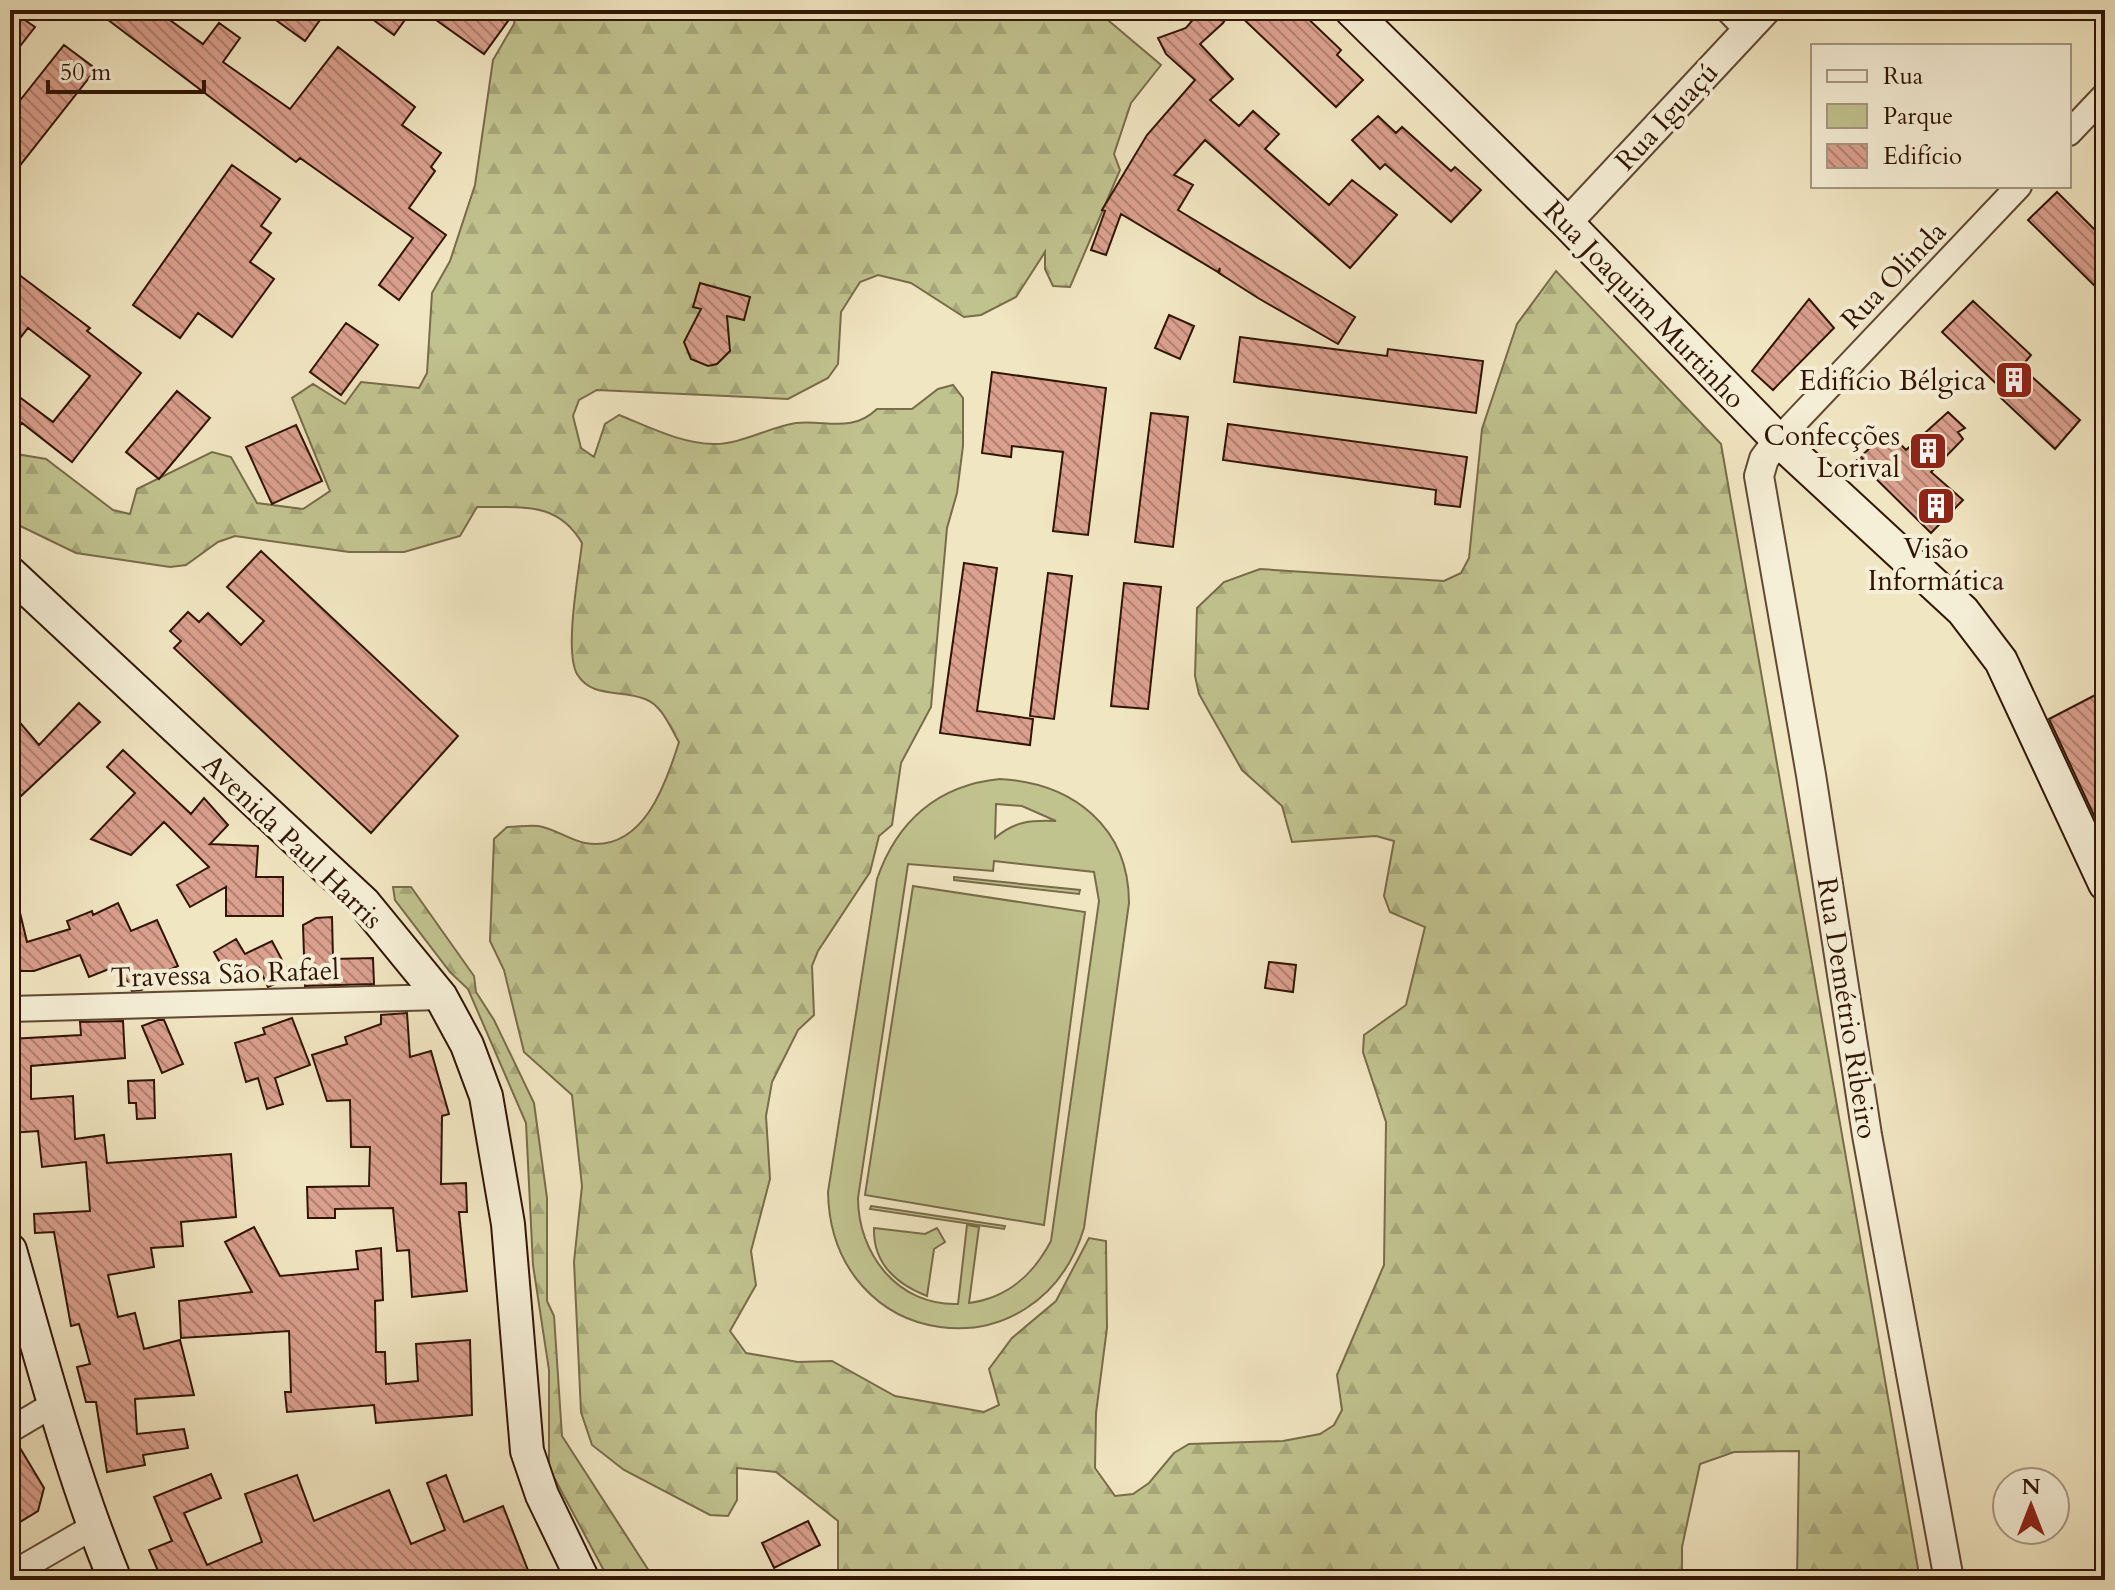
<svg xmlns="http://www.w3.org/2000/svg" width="2115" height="1590" font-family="Cardo,serif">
<defs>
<pattern id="forest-firs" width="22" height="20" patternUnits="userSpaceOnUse" patternTransform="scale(2)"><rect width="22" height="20" fill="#c1c38f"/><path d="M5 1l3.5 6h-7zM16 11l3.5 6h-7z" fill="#a6a77a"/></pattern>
<pattern id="building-back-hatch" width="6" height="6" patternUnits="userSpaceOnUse" patternTransform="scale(2)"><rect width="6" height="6" fill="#dba08e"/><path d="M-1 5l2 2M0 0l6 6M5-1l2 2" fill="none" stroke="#b28172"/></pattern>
</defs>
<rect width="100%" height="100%" fill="#f1e6c2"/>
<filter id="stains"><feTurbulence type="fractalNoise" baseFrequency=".0025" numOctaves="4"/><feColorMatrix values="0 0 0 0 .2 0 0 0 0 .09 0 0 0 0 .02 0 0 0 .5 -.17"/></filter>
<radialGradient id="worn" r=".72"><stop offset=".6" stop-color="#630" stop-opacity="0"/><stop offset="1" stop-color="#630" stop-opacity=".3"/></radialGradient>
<path fill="url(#forest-firs)" stroke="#796c4a" stroke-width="2" d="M516,10h580l65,55 -30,38 -17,51 6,16 -50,117 -17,-1 -8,-17v-17l-29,45 -35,18 -17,2 -53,-34 -33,-8 -18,7 -19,30 -3,52 -10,14 -40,21 -191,-9 -18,10 -6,16 8,32 13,9 11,-33 14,-9c30,12 61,28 94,29 27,1 56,-17 83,-21 31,-3 56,10 81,-14h35l26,-20 15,-4 10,13v48l-6,47 -10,35 -16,179 -30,56 -9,62 -13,11 -9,36 -52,79 -6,15 2,49 -16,15 -26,52 -6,34 4,63 -19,72 5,34 -26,46 16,22 52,9 34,-1 63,35 89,16 15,-7 -10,-36 23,-31 44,-37 33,-63 17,3 1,87 -11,85 -1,55 20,28 18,-2 16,-11 25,-30 15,-9 94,-3 37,-7 14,-9 8,-15 -5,-35 47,-110 2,-143 -23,-70 1,-17 42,-30 19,-78 -35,-15 -6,-16 10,-55 -18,-5 -84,6 -10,-36 -40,-36 -43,-76 -4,-18 2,-68 27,-26 36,-13 184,12 17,-8 8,-15 13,-129 35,-105 39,-53 165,173 199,1136h-123l2,-129 -65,1 -34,12 -18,83v33h-830l-14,-8v-51l-62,-49 -39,-4v32l-9,16 -18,-1 -86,-45 -32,-25 -11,-33 -7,-150 8,-76 -10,-91 -48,-43 -20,-82 -14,-29 4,-102 13,-12c10,0 21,-2 31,-1 16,2 31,14 47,17 58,10 81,-59 94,-101 -9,-15 -17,-37 -34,-43 -24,-10 -53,0 -68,-25 -13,-24 2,-102 5,-131 -25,-43 -62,-35 -105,-36l-17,29 -56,16h-55l-114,-16 -17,6 -32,23 -16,2 -94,-14 -66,-32v-68l36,6 67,51 17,4 7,-25 75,-37 19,5 26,46 46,6 27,-18 -38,-93 21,-14 32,20 16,-22 58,6 8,-15 5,-80 18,-32 25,-76 18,-125 21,-36z
M393,887h18l63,89 2,16 18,28 40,83 13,95v103l7,15 8,120 89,138 9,6h-51l-60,-112v-98l-16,-105 -7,-142 -58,-134 -18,-17 -55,-72z"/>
<path fill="#c1c38f" stroke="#796c4a" stroke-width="2" fill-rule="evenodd" d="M1000,779c73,4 129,48 129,124l-45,325c-46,152 -253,124 -256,-36l49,-313c20,-58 61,-94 123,-100zM996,804l26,2 34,15c-25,-1 -41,0 -61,17zM994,861l100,11 5,29 -48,340c-18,34 -43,57 -82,62l10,-76 -12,-2 -9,79c-60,2 -100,-50 -100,-106l50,-334 85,7z
M954,877l126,13 -1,4 -125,-14z
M913,886l172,26 -41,313 -179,-30z
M871,1206l134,20 -1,3 -134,-20z
M874,1228l51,6 12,-6 8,14 -11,7 -7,47c-31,-12 -54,-33 -53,-68z"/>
<path fill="url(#building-back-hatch)" stroke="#311505" stroke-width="2" d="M10,10l25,17 -25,32z
M95,10h61l47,34 16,-21 21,15 -17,24 67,47 48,-62 77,60 -13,18 39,28 -10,14 4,4 -26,37 37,27 -47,65 -20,-15 34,-47 -113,-80 -4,4z
M262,10h65l-22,31z
M360,10h52l-18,25z
M422,10h94l-32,44z
M1201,10h30l-8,13 -23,21 33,35 -23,21 29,26 14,-15 26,23 -14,15 64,56 23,-25 45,35 -47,53 -145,-128 -31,35 19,10 -15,25 177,107 -17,27 -80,-46 -39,-25 1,-5 -2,4 -97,-58 -15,41 -15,-5 14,-39 -3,-1 45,-75 48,-55 -29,-26 -8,-16 28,-10z
M1234,10h65l42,40 -4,5 26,25 -27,27z
M64,45l32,24 -86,109v-65z
M1378,116l18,17 6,-6 49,44 4,-4 26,23 -30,32 -66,-58 -5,5 -28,-29z
M232,165l48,34 -19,27 10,7 -21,29 24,17 -42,58 -34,-24 -18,25 -47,-33z
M2057,192l48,48v56l-77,-76z
M10,268l80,60 -3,3 54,42 -69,89 -50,-39 -12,15v-48l43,32 37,-46 -62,-48 -18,23z
M700,283l50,14 -6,23 -17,-4 3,35 -13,13 -9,2 -17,-7 -7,-17 17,-33 -8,-2z
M1809,299l25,29 -61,62 -21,-19z
M1973,301l58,54 -10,12 59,53 -25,29 -54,-51 5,-5 -64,-61z
M1169,315l25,11 -14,33 -25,-11z
M346,323l32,22 -37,50 -31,-23z
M1240,337l147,19 1,-7 95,12 -7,52 -242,-31z
M992,372l114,16 -18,147 -35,-4 10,-79 -51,-6 -1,11 -29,-4z
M177,391l33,27 -51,61 -33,-27z
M1948,412l17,16 -7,4 5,7 -32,33 32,28 -32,33 -74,-73 31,-29 18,19z
M1151,413l37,4 -15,130 -38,-5z
M1228,424l239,33 -7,50 -25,-3 1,-14 -213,-30z
M296,425l26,56 -50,23 -26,-57z
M261,551l197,185 -87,97 -197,-185 7,-7 -11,-10 18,-19 11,10 9,-9 33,32 23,-24 -37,-34z
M964,563l33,5 -20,143 56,8 -3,26 -90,-12z
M1048,573l24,3 -18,143 -24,-3z
M1124,583l37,4 -13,122 -37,-3z
M2105,690v131l-8,1 -48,-103z
M79,703l21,19 -79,74 -11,-12v-73l29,34z
M123,750l68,64 13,-16 24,27 -18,19 48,2 -2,31h27v39h-57v-29l-36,20 -13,-22 32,-18 -45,-45 -33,33 -40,-16 44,-46 -28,-26z
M16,896l11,46 43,-13 -3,-8 25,-10 1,4 25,-12 13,28 26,-11 21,46 -24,11 3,6 -16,7 -9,1 -13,-26 -30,12 -9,-22 -46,16h-24v-74z
M332,917l1,42 40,-1 1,26 -69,2 -2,-61 13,-7z
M236,939l9,15 27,-13 19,36 -23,10 -9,-19 -27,16 -18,-32z
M1269,962l27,3 -3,27 -28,-4z
M407,1013l3,44 21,-6 18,63 -7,2 -1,68 25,-1 1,29h-8l8,79 -55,6 -3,-47 -12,1 -4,-43 -58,1v9h-27l-1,-31 62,-1 1,-39h-19l-1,-47 -23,1 -15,-46 35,-11 -2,-7 36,-13v-9z
M292,1018l18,47 -35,13 8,26 -16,5 -9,-31 -12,4 -11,-39 30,-9 -2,-6z
M158,1020h6l19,44 -21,9 -20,-47z
M123,1021l2,37 -94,8v33l42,-3 2,43 29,-4 3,28 124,-9 5,63 -55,5 2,24 -32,2 3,19 -46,8 10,42 17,-4 9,36 36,-9 14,55 -59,4 2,35 47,-5 4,19 -45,7 2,10 -38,7 -11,-70h-10l-9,-35 13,-3 -11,-40 -8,2 -17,-94 -19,1 -1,-19 56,-3 -4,-49 -44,5 -4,-36 -28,2v-94l71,-4 -1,-13z
M154,1080l1,38 -18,1 -1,-16h-7l-1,-22z
M254,1227l26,49 78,-7 -2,-18 25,-3 2,52 -8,1 1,51h9l1,32 32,-3 -2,-37 54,-4 2,75 -96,8 -2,-18 -87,7 -2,-20h6l-2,-61 -108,7 -2,-37 73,-9 -27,-50z
M17,1443l27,45 -6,23 -28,17v-83z
M211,1474l10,24 -37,15 23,52 55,-23 -17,-48 52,-19 17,46 75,-31 22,54 34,-14 -18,-47 19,-8 18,47 39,-16 26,67 -18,7h-349l-13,-30 23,-9 -18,-44z
M808,1521l12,24 -46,23 -12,-25z"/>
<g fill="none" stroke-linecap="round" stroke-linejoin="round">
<defs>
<path id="minor" d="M1728,10l19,20
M2069,133l36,-38
M1778,440l241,-254
M10,1009l431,-12
M10,1430l44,-26
M10,1575l83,-48"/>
<path id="tertiary" d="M1567,223l199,-213
M1778,440l-14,19 -5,17 52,299 56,360 82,445"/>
<path id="secondary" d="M1351,10l216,213 211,217 185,171 38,50 104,223
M10,573l354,330 77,94 26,48 19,51 22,128 19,227 15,44 41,85
M10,1250c32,111 61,223 105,330"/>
</defs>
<use href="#minor" stroke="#614934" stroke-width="28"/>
<use href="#tertiary" stroke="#614934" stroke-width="32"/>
<use href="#secondary" stroke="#311505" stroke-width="36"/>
<use href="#minor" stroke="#f6efd7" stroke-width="24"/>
<use href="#tertiary" stroke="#f6efd7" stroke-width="28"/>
<use href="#secondary" stroke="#f6efd7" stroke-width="32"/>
</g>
<defs>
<symbol id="building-square" viewBox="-11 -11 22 22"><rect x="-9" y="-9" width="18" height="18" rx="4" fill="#8f2418" stroke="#f6efd7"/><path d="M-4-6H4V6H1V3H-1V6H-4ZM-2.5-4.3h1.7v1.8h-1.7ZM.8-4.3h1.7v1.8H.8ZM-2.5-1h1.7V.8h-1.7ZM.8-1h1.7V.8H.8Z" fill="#fff"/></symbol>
</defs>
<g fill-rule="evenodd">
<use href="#building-square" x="1992" y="358" width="44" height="44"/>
<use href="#building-square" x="1906" y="429" width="44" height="44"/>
<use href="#building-square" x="1914" y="484" width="44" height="44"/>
</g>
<g text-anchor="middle" stroke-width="8" stroke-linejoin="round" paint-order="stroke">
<g font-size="28" fill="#311505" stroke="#f6efd7">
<text transform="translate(1666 116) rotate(-47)" y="10">Rua Iguaçú</text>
<text transform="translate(1893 275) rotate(-46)" y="10">Rua Olinda</text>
<text transform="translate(1645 304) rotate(46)" y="10">Rua Joaquim Murtinho</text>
<text transform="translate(293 841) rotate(44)" y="10">Avenida Paul Harris</text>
<text transform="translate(225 973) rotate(-2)" y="10">Travessa São Rafael</text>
<text transform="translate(1848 1008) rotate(81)" y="10">Rua Demétrio Ribeiro</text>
</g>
<g font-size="28" fill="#311505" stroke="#f6efd7" text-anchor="end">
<text x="1986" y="390">Edifício Bélgica</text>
<text x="1900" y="445">Confecções<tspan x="1900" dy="32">Lorival</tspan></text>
<text x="1936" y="558" text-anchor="middle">Visão<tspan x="1936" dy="32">Informática</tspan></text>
</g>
</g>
<rect width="2115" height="1590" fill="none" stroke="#f1e6c2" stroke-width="40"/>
<rect x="12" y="12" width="2091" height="1566" fill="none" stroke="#311505" stroke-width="4"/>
<rect x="20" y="20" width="2075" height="1550" fill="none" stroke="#311505" stroke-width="2"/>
<rect x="1811" y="44" width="260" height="144" fill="#f6efd7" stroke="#a79883" stroke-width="2"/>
<rect x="1827" y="70" width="40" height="12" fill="#f6efd7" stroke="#a79883" stroke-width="2"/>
<text x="1883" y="84" font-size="24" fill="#311505">Rua</text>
<rect x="1827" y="104" width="40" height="24" fill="#c1c38f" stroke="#a79883" stroke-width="2"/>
<text x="1883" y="124" font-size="24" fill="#311505">Parque</text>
<rect x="1827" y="144" width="40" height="24" fill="url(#building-back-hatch)" stroke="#a79883" stroke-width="2"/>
<text x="1883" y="164" font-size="24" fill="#311505">Edifício</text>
<g transform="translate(2031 1506)"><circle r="38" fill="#f6efd7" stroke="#a79883" stroke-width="2"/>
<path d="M0-6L14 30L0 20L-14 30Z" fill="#8f2418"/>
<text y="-12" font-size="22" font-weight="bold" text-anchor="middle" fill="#311505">N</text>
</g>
<path d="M48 80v12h156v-12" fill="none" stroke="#311505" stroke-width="4"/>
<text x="60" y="80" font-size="24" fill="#311505" stroke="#f6efd7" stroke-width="6" paint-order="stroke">50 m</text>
<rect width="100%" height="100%" filter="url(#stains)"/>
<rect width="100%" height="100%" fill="url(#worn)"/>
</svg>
